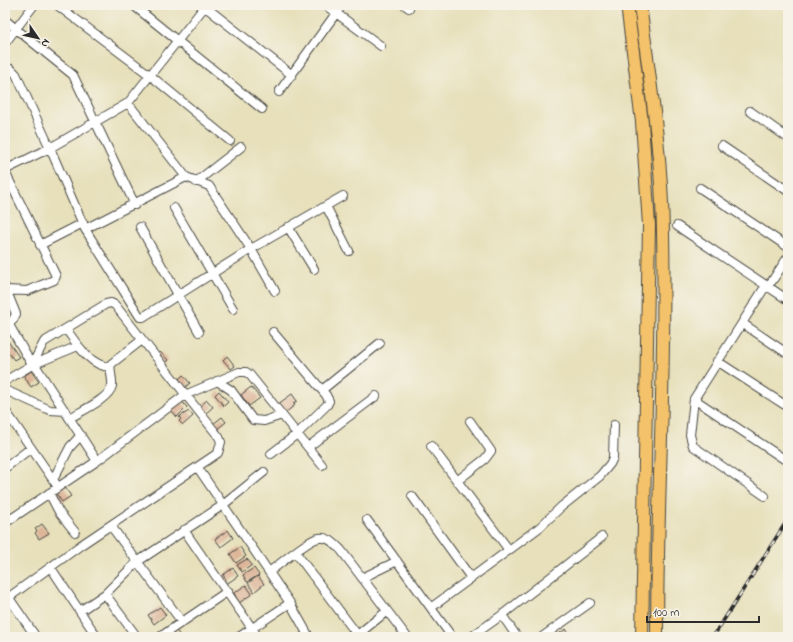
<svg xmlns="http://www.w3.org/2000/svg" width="793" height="642" font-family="'Indie Flower',sans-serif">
<rect width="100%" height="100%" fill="#f7f3e8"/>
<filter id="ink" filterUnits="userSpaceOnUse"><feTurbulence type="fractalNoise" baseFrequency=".025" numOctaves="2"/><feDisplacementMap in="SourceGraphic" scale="8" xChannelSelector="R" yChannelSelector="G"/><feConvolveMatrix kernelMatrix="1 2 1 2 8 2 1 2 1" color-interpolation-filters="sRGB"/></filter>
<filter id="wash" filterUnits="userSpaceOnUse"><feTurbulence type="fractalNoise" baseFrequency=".012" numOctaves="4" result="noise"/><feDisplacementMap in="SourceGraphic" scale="16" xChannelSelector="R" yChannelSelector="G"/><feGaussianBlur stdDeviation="0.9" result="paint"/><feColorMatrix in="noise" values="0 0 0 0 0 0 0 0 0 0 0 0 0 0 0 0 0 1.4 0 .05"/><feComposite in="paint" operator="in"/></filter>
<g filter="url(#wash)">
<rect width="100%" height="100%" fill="#e7e0bb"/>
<g id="blocks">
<path fill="#ddb599" d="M8,341l11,16 -5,3 -9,-12v-5z
M160,352l8,8 -5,5 -8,-9z
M227,356l8,10 -4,3 -8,-9z
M31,371l8,11 -8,5 -7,-11z
M183,375l7,8 -7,6 -5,-9z
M251,387l9,11 -11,8 -8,-11z
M219,391l9,11 -4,4 -9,-11z
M292,394l5,7 -4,2 2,2 -10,8 -7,-9z
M180,400l7,7 -10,10 -7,-8z
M207,400l6,7 -8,7 -6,-7z
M189,411l4,5 -10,9 -4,-4 2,-2 -2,-2z
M222,417l4,5 -9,7 -4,-5z
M64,486l7,10 -9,6 -7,-10z
M5,497l5,8 -5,3z
M42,524l7,9 -10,6 -4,-6 2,-2 -2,-2z
M228,530l5,8 -12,9 -6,-8z
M240,547l6,9 -10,7 -6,-9z
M247,559l5,6 -10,7 -5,-7z
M233,568l5,8 -10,7 -5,-8z
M254,568l5,7 -12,7 -4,-7z
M258,576l6,8 -10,8 -6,-9z
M246,585l6,9 -13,9 -5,-10z
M160,607l6,8 -12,9 -6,-9z
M175,629l6,8h-13l-1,-2z
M566,629l4,7 -2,1h-14z"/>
</g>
</g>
<g filter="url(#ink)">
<use href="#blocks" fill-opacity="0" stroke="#474641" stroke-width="1"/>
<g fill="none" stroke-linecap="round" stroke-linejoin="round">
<defs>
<path id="minor" d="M57,5l94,71 79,65
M133,5l129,104
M203,5l89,70
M325,5l56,41
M405,5l4,3
M5,20l68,55 62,130
M5,43l29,-38
M5,68l6,1 5,5 34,74 35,81 55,88h3l108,-68 92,-53
M279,92l63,-87
M128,103l58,74 23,9 42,63 24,42
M750,111l38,27
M722,146l66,45
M5,170l45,-22 78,-45 78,-98
M5,172l51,104 -2,4 -27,11 -21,-1
M196,182l45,-35
M700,188l88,59
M326,206l23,45
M174,208l59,101
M677,226l111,74
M140,227l59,105
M288,227l26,42
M85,229l101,-52
M40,245l43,-22
M5,287l11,27 -3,6 -8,4
M8,323l24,42
M742,323l46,31
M66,329c11,15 24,37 44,38
M717,361l71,46
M32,365l46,-19
M5,381l27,-16 5,3 60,93
M217,381l14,9 22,30 11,1 18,-6
M5,390l45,20 16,1
M322,390l58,-47
M694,399l90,60
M5,410l53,77
M70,418c11,-7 39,-19 42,-32 1,-8 -3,-15 -1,-22l31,-24
M431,446l78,104
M308,447l68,-51
M271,454l26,-20 30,-29 2,-4 -3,-6 -53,-63
M5,468l26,-20
M198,468l92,135 18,32 -5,2
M53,480l17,-33 11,-12
M457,481l28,-22 6,-8 -21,-30
M49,493l10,19 16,20
M412,496l59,82
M765,496l-72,-50 -3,-11 4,-36 69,-109 9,-9 16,-24
M367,520l85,117
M5,523l92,-62 88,-66 54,-23h7l4,3 72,90
M111,526l71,96
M184,530l74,107
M296,553l63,84
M51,568l46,69
M269,572c10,-7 40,-33 50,-34 9,-2 16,6 22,12l66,87
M362,578l35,-17
M105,594l32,43
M9,598l27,39
M5,600l76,-55 137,-92 3,-11 -2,-5 -104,-132 -4,-2 -5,1 -62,38 -12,23
M432,607l108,-80 21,-20 39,-31 10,-12 3,-6 1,-33
M80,611l25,-17 32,-32 86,-57 41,-33
M502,615l15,22
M160,637l68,-46
M239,637l51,-34
M355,637l32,-26
M471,637l31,-22 100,-78
M542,637l48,-34"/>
<path id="highway" d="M627,5l15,117 7,103 -7,412
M640,5c10,76 22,151 23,228 3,135 -6,269 -6,404"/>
</defs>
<use href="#minor" stroke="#474641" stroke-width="10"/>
<use href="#highway" stroke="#474641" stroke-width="14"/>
<use href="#minor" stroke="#fff" stroke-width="8"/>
<use href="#highway" stroke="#f3c26a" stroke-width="12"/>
<defs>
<path id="rail" d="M713,637l75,-118"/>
</defs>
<use href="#rail" stroke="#2b2b2b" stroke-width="3.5"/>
<use href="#rail" stroke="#f7f3e8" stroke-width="2" stroke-dasharray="6" stroke-linecap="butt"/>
</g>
</g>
<rect width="793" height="642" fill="none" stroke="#f7f3e8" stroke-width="20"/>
<g transform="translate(38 38) rotate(124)" stroke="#f7f3e8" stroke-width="3" paint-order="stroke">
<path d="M0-3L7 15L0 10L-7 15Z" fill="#2b2b2b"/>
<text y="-6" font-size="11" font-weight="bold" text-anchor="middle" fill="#2b2b2b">N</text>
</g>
<path d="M647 616v6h112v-6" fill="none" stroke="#2b2b2b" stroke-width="2"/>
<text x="653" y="616" font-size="12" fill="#2b2b2b" stroke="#f7f3e8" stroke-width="3" paint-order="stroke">100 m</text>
</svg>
